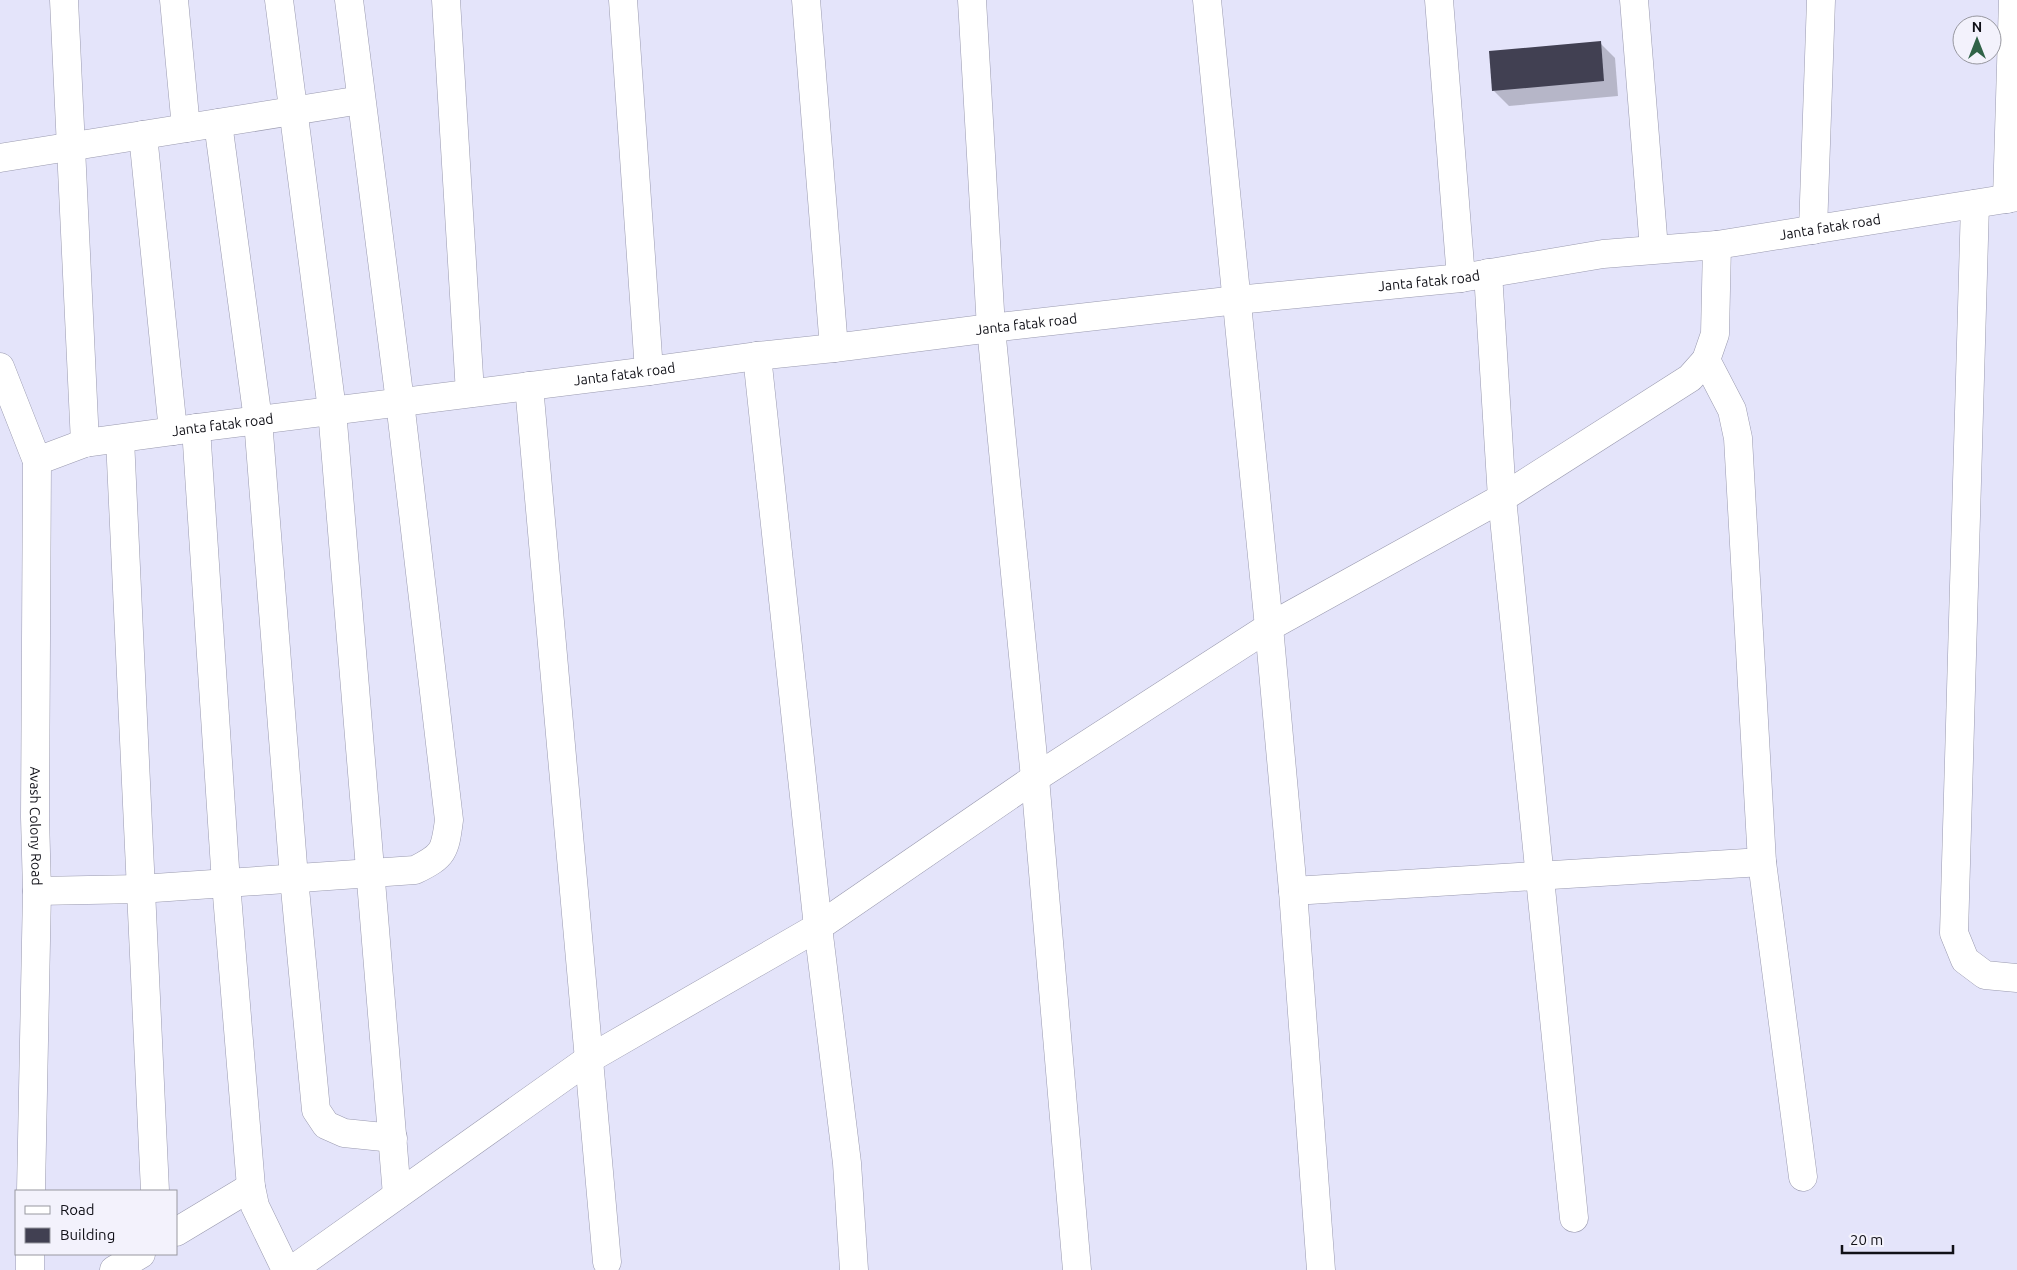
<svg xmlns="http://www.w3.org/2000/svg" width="2017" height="1270" font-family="Ubuntu,sans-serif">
<rect width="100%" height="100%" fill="#e4e4fa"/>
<path fill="#0003" d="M1600,43l15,15 3,38 -109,10 -15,-15z"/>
<path fill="#414052" d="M1601,41l3,40 -112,10 -3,-40z"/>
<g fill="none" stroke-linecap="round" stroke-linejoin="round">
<defs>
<g id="minor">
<path d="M64,0l21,443"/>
<path d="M174,0l12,128"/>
<path d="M279,0l53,410 65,785"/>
<path d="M446,0l24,393"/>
<path d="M623,0l26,371"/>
<path d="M806,0l28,348"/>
<path d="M972,0l19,328 44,450 42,492"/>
<path d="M1207,0l62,627 24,264 28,379"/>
<path d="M1439,0l22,278"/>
<path d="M1634,0l20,249"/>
<path d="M218,123l40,297 36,458 22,232 10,15 18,8 49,5"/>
<path d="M143,135l30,296"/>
<path d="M0,158l361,-58"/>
<path d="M2007,199l6,-199"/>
<path d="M1975,204l-21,729 11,27 20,15 32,3"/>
<path d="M1813,230l8,-230"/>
<path d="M1488,273l14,225 72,720"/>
<path d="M757,356l61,571 29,236 7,107"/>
<path d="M1706,360l26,50 6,28 24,424 41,315"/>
<path id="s1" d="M0,367l37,94 -2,356 2,74 -6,300"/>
<path d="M529,386l78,876"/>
<path d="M196,428l30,455 25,304 4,19 31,64"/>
<path d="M120,439l35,752"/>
<path id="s2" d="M37,461l48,-18 111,-15 453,-57 108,-15 77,-8 157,-20 246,-28 224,-22 142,-24 114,-9 300,-48"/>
<path d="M37,891l103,-2 275,-19c29,-14 30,-19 34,-50l-49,-418 -51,-402"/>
<path d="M1293,891l469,-29"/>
<path d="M176,1232l75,-45"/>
<path d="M30,1270v-16"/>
<path d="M114,1270l27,-16"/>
<path d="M292,1270l297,-211 229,-132 217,-149 234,-151 233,-129 188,-120 16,-18 9,-26 2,-89"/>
</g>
</defs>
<use href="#minor" stroke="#9a9aaf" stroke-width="29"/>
<use href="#minor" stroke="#fff" stroke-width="28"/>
</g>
<g text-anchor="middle" stroke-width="5" stroke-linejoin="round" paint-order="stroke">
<g font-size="14" fill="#101017" stroke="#f3f2fc">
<text dy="5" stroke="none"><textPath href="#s2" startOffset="1810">Janta fatak road</textPath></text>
<text dy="5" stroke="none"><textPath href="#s2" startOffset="1405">Janta fatak road</textPath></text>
<text dy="5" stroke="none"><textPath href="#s2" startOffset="1000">Janta fatak road</textPath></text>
<text dy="5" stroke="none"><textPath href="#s2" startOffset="595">Janta fatak road</textPath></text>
<text dy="5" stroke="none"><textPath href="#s2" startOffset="190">Janta fatak road</textPath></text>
<text dy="5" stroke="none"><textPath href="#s1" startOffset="466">Avash Colony Road</textPath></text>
</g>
</g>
<rect x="15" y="1190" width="162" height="65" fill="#f3f2fc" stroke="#9898a0"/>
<rect x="25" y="1206" width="25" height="8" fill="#ffffff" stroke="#9898a0"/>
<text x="60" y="1215" font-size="15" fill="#101017">Road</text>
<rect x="25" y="1228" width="25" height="15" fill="#414052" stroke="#9898a0"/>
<text x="60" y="1240" font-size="15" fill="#101017">Building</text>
<g transform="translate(1977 40)"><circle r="24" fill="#f3f2fc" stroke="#9898a0"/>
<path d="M0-4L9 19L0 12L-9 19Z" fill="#306348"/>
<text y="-8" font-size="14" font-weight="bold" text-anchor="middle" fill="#101017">N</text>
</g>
<path d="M1842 1245v8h111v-8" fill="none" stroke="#101017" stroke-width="2.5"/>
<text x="1850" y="1245" font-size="15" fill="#101017" stroke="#f3f2fc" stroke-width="4" paint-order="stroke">20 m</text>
</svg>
